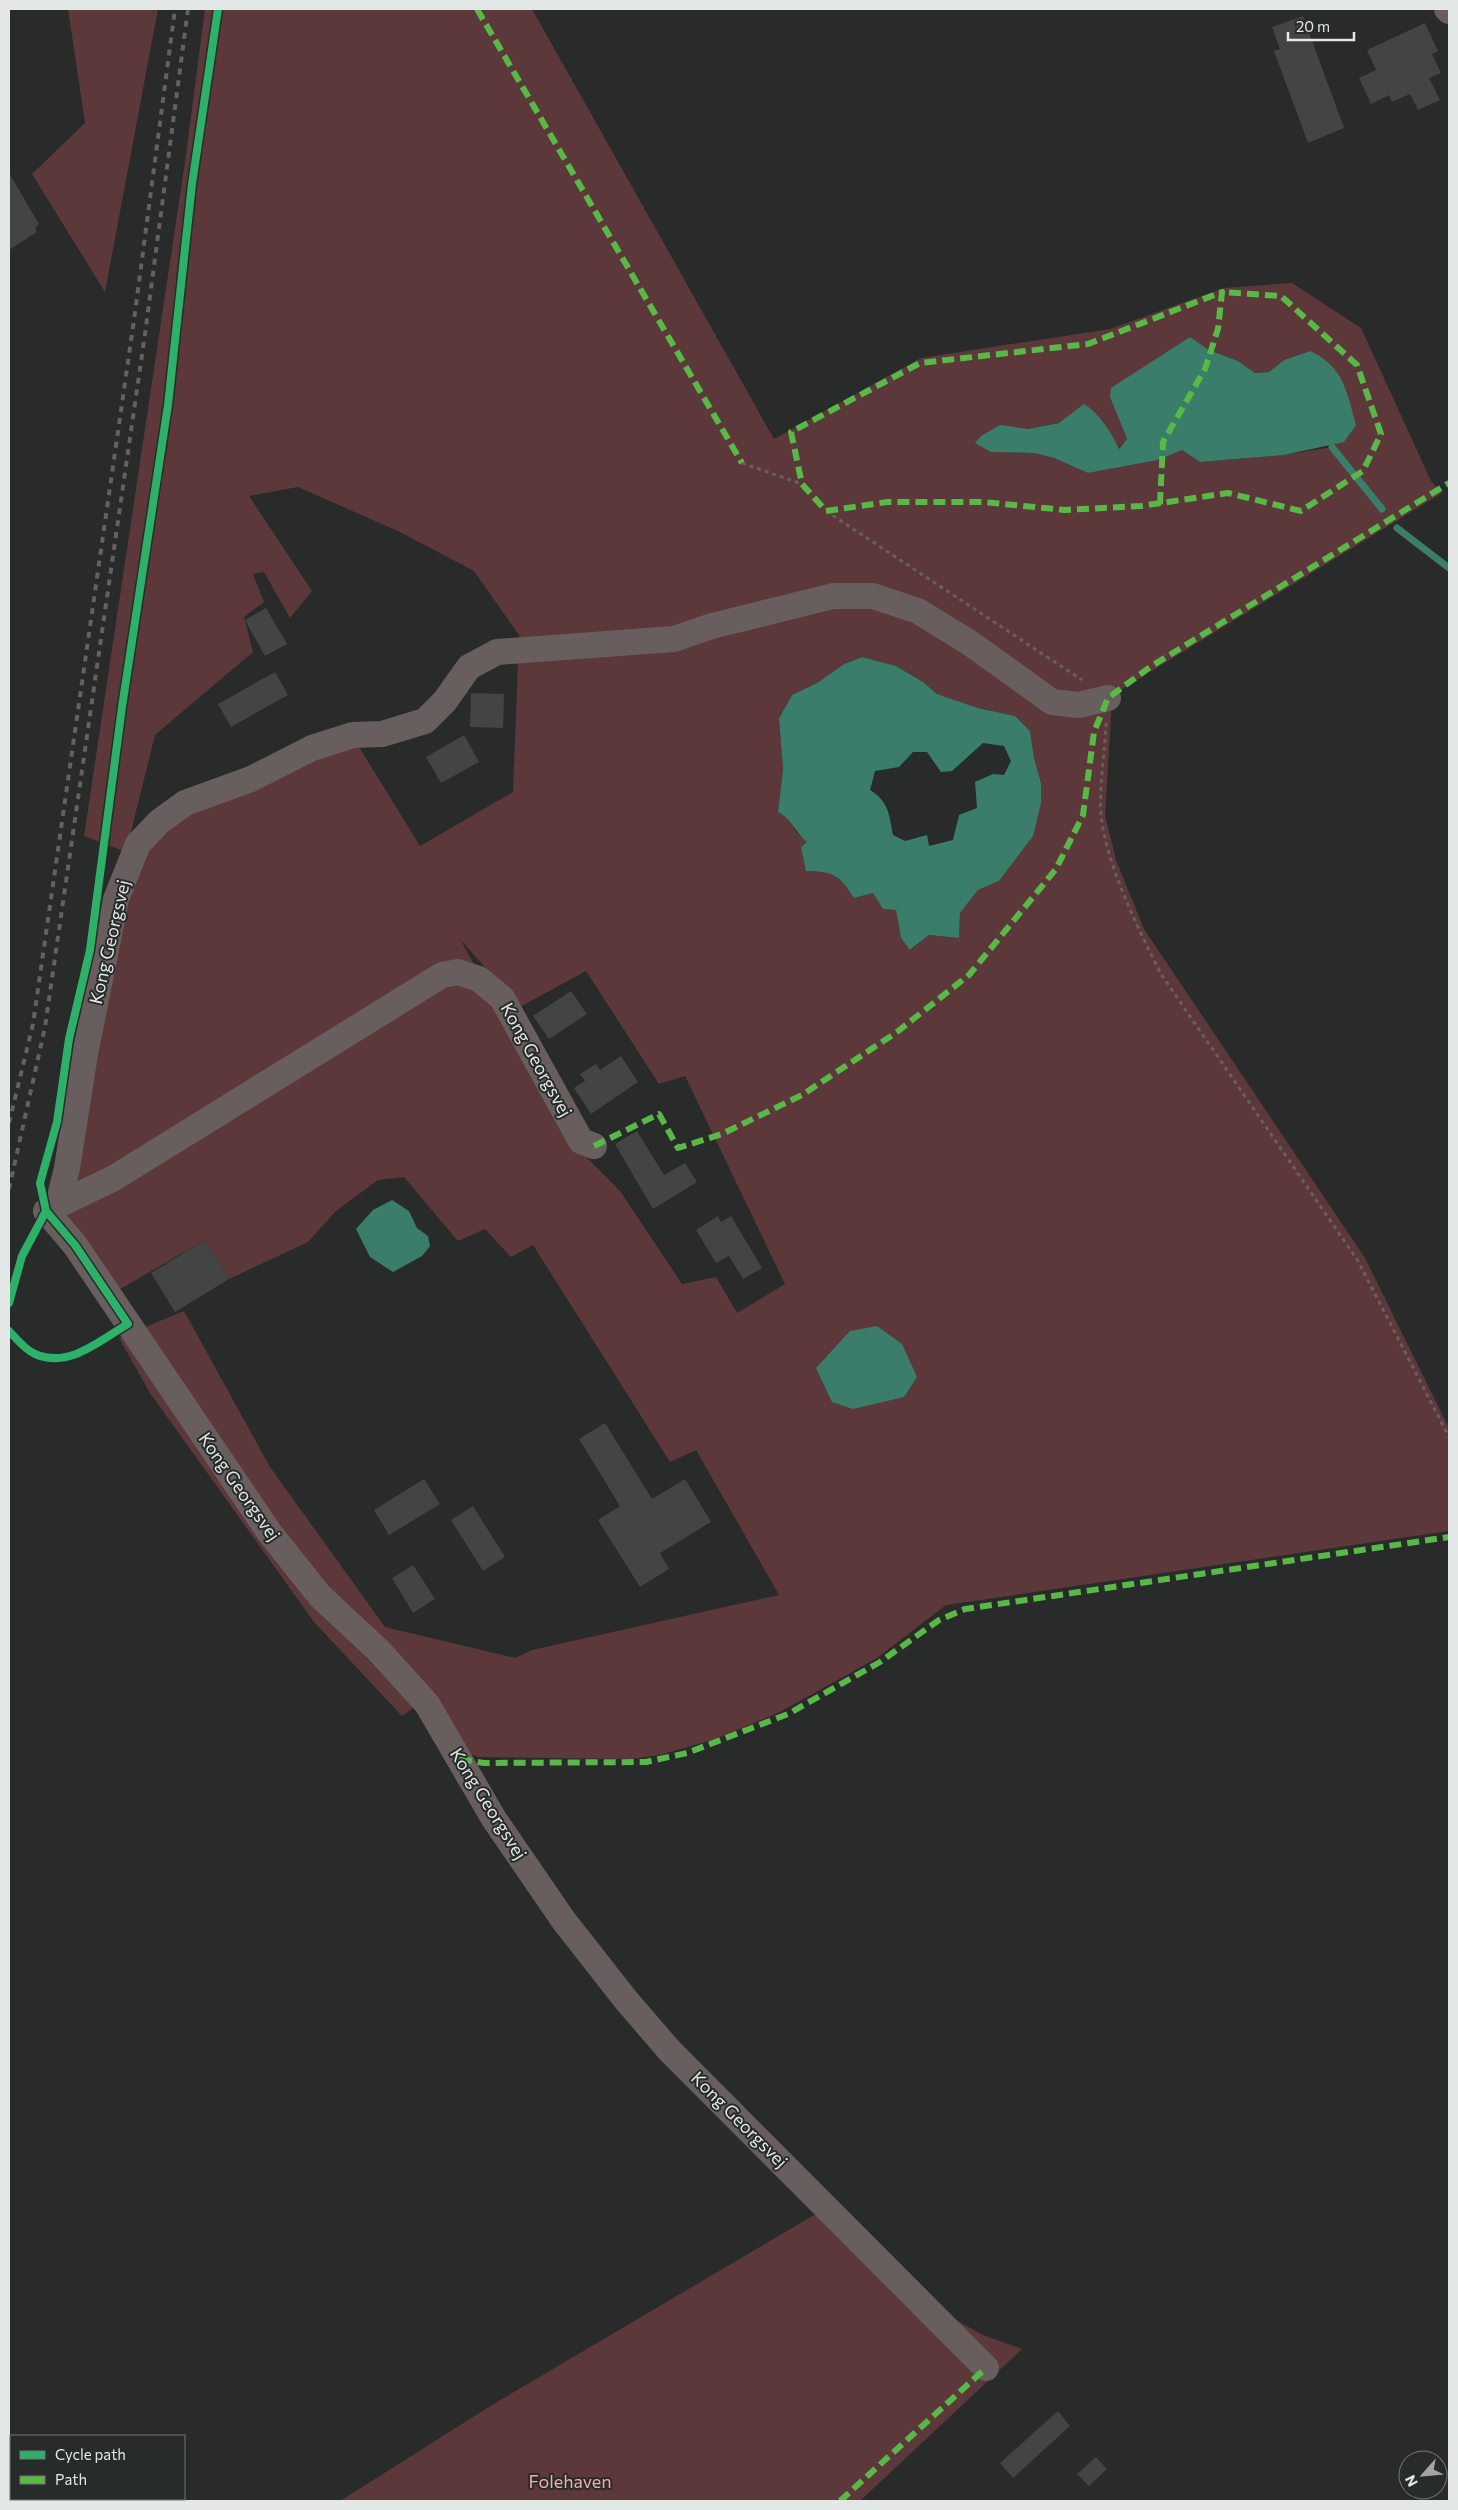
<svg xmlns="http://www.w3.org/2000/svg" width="1458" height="2510" font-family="Commissioner,sans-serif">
<rect width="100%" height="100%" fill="#282b2a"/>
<path fill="#5c383a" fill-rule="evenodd" d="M68,9h90l-53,283 -73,-118 53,-51z
M205,9h327l242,430 147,-81 189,-29 114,-41 68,-5 69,45 70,153 11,12 -318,195 -12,13 -7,114 11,45 28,69 221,329 84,170v103l-503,74 -69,53 -97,54 -65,27 -55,16 -29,4 -152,-2 -14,-5 -35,-57 -28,21 -88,-94 -164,-229 -31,-55 65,-27 86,156 115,160 130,31 17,-8 247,-55 -83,-145 -26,12 -137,-217 -22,12 -26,-28 -27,12 -54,-64 -26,3 -42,31 -28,31 -79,37 -24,-39 -90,52 -50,-77 66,-343 53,-64 152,-63 23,2 61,99 93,-54 6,-157 -45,-64 -74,-39 -102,-45 -49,9 63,95 -22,27 -26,-46 -11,2 11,28 -20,15 9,35 -98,83 -29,117 -42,-16 101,-674zM1190,337l19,13 29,11 17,12 14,-1 15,-12 26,-9 22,96 -48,8 -84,7 -18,-12 -24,10 -70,13 -34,-15 -20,-5 -43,-1 37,-23 31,-6 59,26 9,-10 -17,-42zM861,657l35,9 27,16 14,12 41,14 37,8 15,15 4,27 7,25v20l-42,78 -21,9 -18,23 -1,25 -30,-3 -18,15 -10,-12 -5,-28 -13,-1 -10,-16 -19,5 -8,-14 -18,-13 -20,-29 -11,-9 -8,-15 -11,-6 5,-43 -4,-52 13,-22 25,-12 27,-19zM460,939l60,68 66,-36 73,113 26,-8 100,208 -48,29 -21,-36 -34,7 -62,-93 -40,-40z
M836,2202l109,112 38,21 39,14 -162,152h-520l152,-96z"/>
<path fill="#3a7d6b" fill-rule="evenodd" d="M1190,337l19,13 29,11 17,12 14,-1 15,-12 26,-9c34,15 37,42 46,74l-12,17 -60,13 -84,7 -18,-12 -24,10 -70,13 -34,-15 -20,-5 -43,-1 -16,-9 6,-7 19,-11 28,4 31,-6 25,-19c16,10 27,28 35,45l8,-10 -17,-42 1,-9z
M862,657l34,9 27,16 14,12 41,14 37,8 15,15 4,27 7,25v20l-8,33 -34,45 -21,9 -18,23 -1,25 -30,-3 -19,15 -9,-12 -5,-28 -13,-1 -10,-16 -19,5c-14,-23 -22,-27 -48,-27l-5,-24 6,-5c-13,-11 -14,-22 -29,-30l5,-43 -4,-51 13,-23 25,-12 27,-19zM983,743l21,3 7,15 -7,14 -11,-1 -18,8 2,26 -18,7 -6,25 -24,6 -2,-11 -22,6 -12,-6c-4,-21 -4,-33 -23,-45l5,-19 24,-4 14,-15h14l14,20 11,-1z
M392,1200l17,11 8,17 11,8 2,10 -8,10 -29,16 -23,-15 -14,-28 17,-19z
M877,1326l25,18 15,33 -13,20 -51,12 -21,-7 -16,-34 34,-37z"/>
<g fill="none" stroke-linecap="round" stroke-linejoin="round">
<path stroke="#3a7d6b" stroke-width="7" d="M1332,447l50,62
M1397,528l52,40"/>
</g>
<path fill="#424544" d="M1303,16l41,112 -36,15 -34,-92 6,-2 -8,-22z
M1425,23l13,28 -6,3 9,19 -12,5 11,22 -22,10 -8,-16 -18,8 -3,-7 -18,9 -12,-26 17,-8 -9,-20z
M9,173l30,51 -4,4 2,4 -28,18z
M266,608l21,36 -22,12 -20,-36z
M275,672l13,23 -57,32 -13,-23z
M471,693l33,1 -1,34 -33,-1z
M464,735l15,27 -38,21 -15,-26z
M571,991l16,23 -38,25 -16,-23z
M621,1056l17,26 -47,32 -17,-26 11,-7 -5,-7 16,-10 4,6z
M637,1131l27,44 21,-12 12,19 -44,27 -38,-65z
M718,1216l3,6 10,-6 31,52 -19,11 -14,-23 -13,7 -20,-33z
M205,1240l24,39 -54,33 -24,-39z
M605,1423l47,76 33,-20 26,43 -51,31 9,16 -29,18 -42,-67 22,-14 -41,-67z
M424,1479l16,25 -51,31 -15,-25z
M473,1506l32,51 -22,14 -32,-51z
M413,1565l22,34 -22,14 -21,-35z
M1058,2411l12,15 -57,52 -13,-15z
M1096,2457l11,12 -18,17 -12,-12z"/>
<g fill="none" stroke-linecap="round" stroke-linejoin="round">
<path stroke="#666160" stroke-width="3" stroke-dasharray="4 4" stroke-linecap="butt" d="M742,463l60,21
M826,511l256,169
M1106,723c-1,29 -7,61 -5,91 4,48 38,117 60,160l197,287 91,176"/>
<path stroke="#695e5e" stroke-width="26" d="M1447,9l2,2
M594,1146l-13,-5 -79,-143 -23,-19 -21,-7 -16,3 -328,203 -68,33 29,34 194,287 51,64 59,55 48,53 67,115 70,102 62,79 43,50 317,318
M58,1205l9,-37 18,-114 31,-155 22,-55 21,-22 26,-19 66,-24 61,-31 41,-13 29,-1 43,-13 20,-20 24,-34 28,-15 177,-13 38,-13 121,-30h40l45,15 52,32 82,59 27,3 29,-7"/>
<path stroke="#646160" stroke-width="4" stroke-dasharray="6 6" stroke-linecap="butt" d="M9,1123l24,-99 101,-704 41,-311
M9,1189l36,-162 100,-693 43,-325"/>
<path stroke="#58b947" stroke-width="6" stroke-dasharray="12 6" stroke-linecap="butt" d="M477,9l265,454
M1160,504l3,-62 42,-73 13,-40 4,-37 -134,52 -168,19 -129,69 11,52 24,27 61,-9h96l82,8 76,-4 87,-13 73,18 62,-40 18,-37 -24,-69 -76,-69 -59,-4
M594,1146l65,-32 19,34 44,-14 80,-39 95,-63 72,-57 87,-106 27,-54 11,-83 14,-34 42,-31 299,-184
M460,1759l24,4 162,-1 41,-9 101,-39 92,-52 59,-42 26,-11 484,-72
M840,2501l146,-133"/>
<defs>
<path id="cycleway" d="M9,1303l13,-47 24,-45 -6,-28 17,-61 12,-83 21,-89 32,-243 46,-302 24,-221 26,-175
M9,1331c7,7 16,19 26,23 34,15 65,-14 93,-30l-53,-79 -29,-34"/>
</defs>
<use href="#cycleway" stroke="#272c2b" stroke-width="11"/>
<use href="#cycleway" stroke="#2db169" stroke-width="8"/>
</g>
<g text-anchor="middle" stroke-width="4" stroke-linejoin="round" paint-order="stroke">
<g font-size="18" fill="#e3e7e5" stroke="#272c2b">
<text transform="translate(110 942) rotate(-77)" y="6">Kong Georgsvej</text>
<text transform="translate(536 1060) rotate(61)" y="6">Kong Georgsvej</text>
<text transform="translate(239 1487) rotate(55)" y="6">Kong Georgsvej</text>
<text transform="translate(488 1804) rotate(58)" y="6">Kong Georgsvej</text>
<text transform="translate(739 2120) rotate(45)" y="6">Kong Georgsvej</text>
</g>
<g font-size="18" fill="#f5aaae" stroke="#272c2b">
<text x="570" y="2488">Folehaven</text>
</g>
</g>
<rect width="1458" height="2510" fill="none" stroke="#e3e7e5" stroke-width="20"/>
<rect x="10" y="2435" width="175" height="65" fill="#272c2b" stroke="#727775"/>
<rect x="20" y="2451" width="25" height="8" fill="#2db169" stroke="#727775"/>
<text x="55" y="2460" font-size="15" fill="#e3e7e5">Cycle path</text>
<rect x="20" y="2476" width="25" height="8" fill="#58b947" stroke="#727775"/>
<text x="55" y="2485" font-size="15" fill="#e3e7e5">Path</text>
<g transform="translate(1423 2475) rotate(243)"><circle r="24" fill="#272c2b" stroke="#727775"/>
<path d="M0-4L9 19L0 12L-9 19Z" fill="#a2a5a4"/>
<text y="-8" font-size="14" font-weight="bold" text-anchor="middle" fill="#e3e7e5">N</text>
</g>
<path d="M1288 32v8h66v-8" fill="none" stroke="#e3e7e5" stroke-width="2.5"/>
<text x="1296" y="32" font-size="15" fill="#e3e7e5" stroke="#272c2b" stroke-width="4" paint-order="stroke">20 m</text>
</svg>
